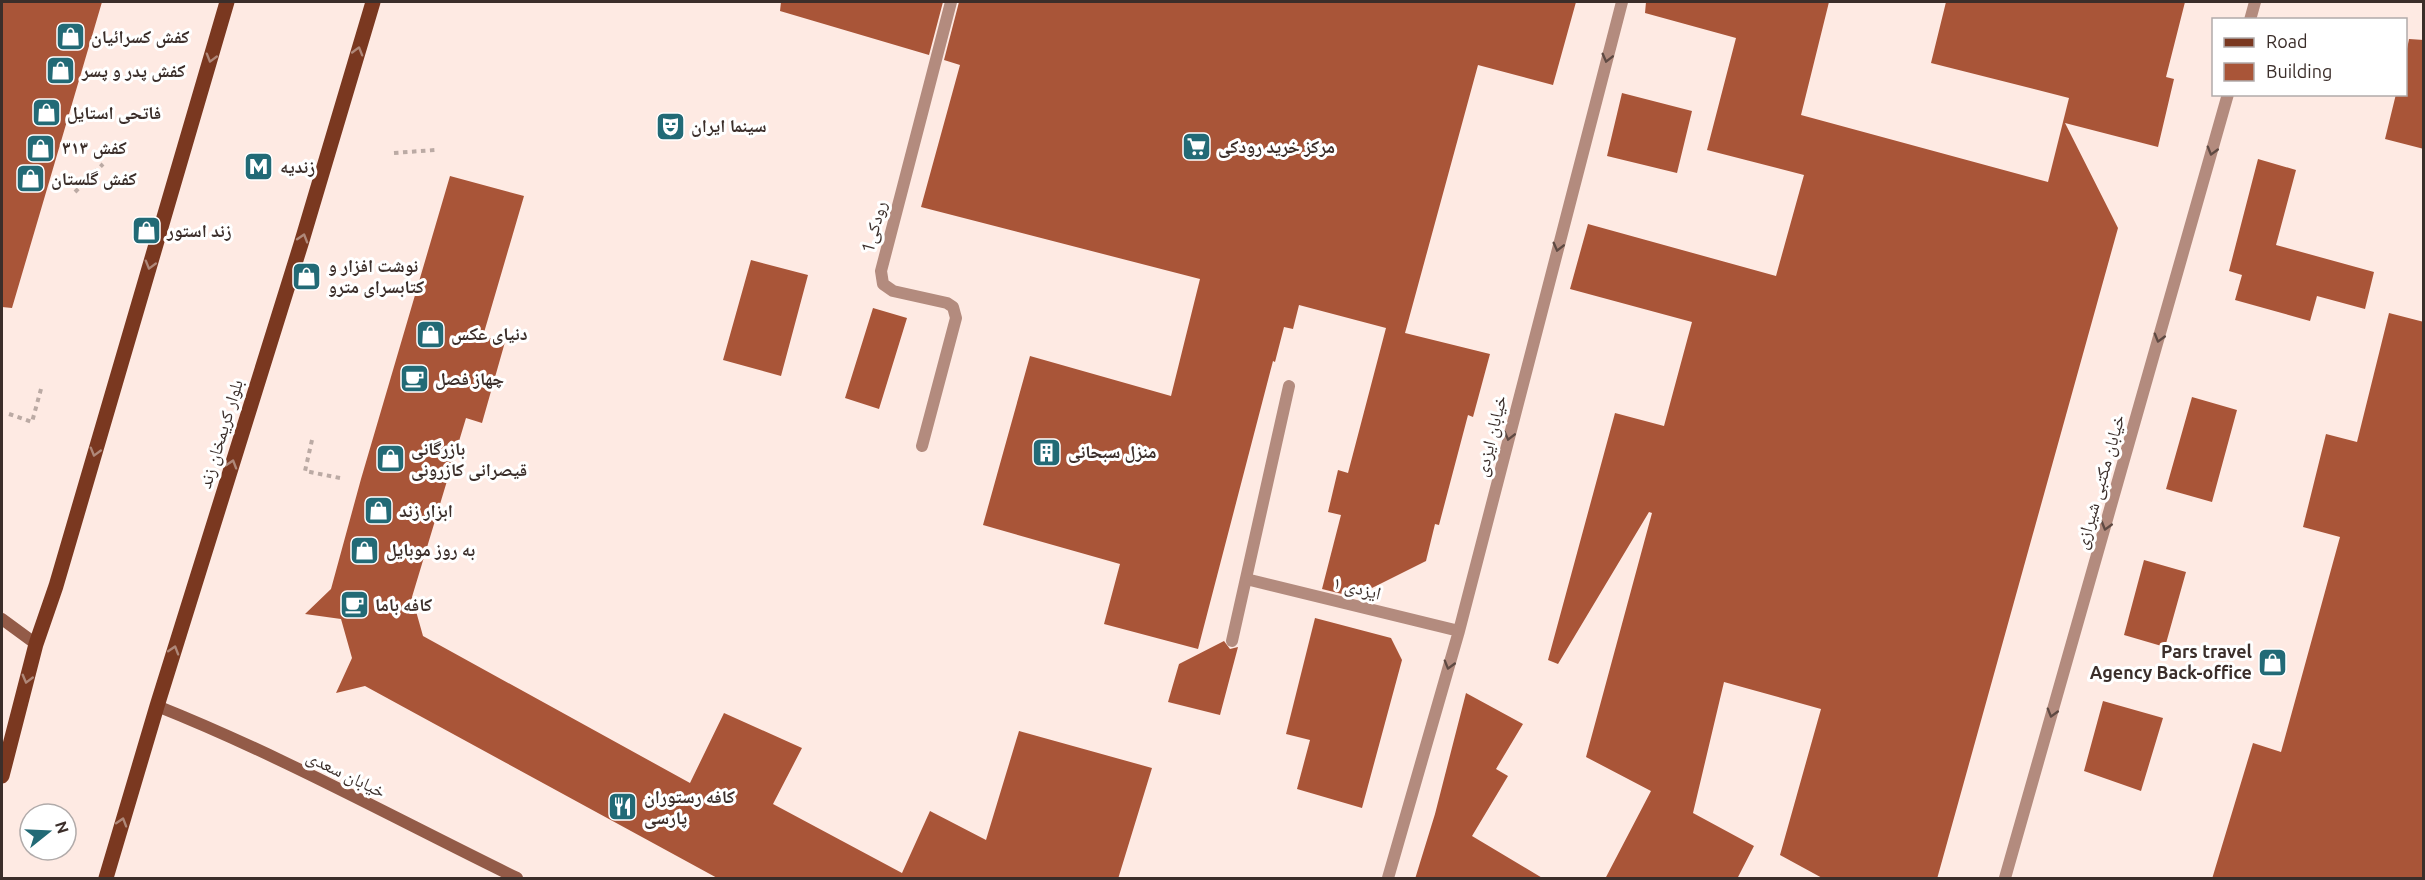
<svg xmlns="http://www.w3.org/2000/svg" width="2425" height="880" font-family="Ubuntu,'Noto Naskh Arabic',sans-serif">
<rect width="100%" height="100%" fill="#feeae3"/>
<path fill="#a95538" d="M2,2h100l-90,306 -10,-1z
M781,2h162l-14,53 -149,-44z
M959,2h617l-23,83 -75,-20 -73,268 85,21 -17,63 -5,-2 -29,110 -4,-1 -9,37 -72,36 -32,-8 19,-74 -13,-3 10,-42 10,3 38,-145 -87,-23 -6,24 -9,-2 -9,35 -2,-1 -75,288 -94,-25 16,-60 -137,-39 47,-169 141,40 29,-117 -279,-72 39,-142 -16,-5z
M1646,2h183l-28,113 247,67 21,-84 -138,-35 15,-61h239l-19,75 8,2 -16,68 -93,-24 53,105 -181,651h-113l-44,-24 41,-146 -97,-27 -31,131 61,33 -17,33h-132l46,-88 -65,-34 66,-244 -3,-1 -91,152 -10,-4 67,-247 49,13 28,-104 -122,-33 18,-65 188,52 28,-101 -97,-25 29,-112 -91,-25z
M2409,39l15,1v109l-39,-10 11,-45h10v-40z
M1622,93l70,18 -15,62 -70,-17z
M2258,159l38,11 -20,75 98,27 -9,37 -48,-13 -7,25 -75,-21 7,-25 -13,-4z
M450,176l74,20 -41,140 22,6 -23,81 -16,-5 -54,179 11,39 267,147 34,-70 78,35 -29,56 129,69 28,-62 56,29 33,-109 133,37 -34,111h-399l-354,-193 -29,7 16,-35 -11,-39 -36,-5 26,-25 30,-110z
M751,260l57,15 -27,101 -58,-16z
M873,308l34,10 -28,91 -34,-11z
M2389,313l35,9v557h-212l41,-136 28,9 59,-215 -37,-10 23,-93 31,8z
M2192,397l45,13 -25,92 -46,-13z
M2144,560l42,12 -21,75 -41,-12z
M1315,618l76,20 11,22 -40,148 -65,-19 13,-49 -24,-6z
M1224,641l6,8 8,-2 -18,68 -52,-13 11,-38z
M1466,693l57,31 -27,45 12,7 -36,60 72,43h-129l20,-65z
M2103,701l60,17 -22,73 -57,-20z"/>
<g fill="none" stroke-linecap="round" stroke-linejoin="round">
<path stroke="#bbaaa4" stroke-width="4" stroke-dasharray="4.5 4.5" stroke-linecap="butt" d="M394,153l41,-3
M75,192l28,-28
M9,414l23,8 9,-33
M312,440l-7,31 35,7"/>
<path stroke="#b38b7e" stroke-width="12" d="M2250,20l5,-18
M922,446l34,-128 -3,-11 -6,-4 -54,-12 -10,-7 -2,-13 70,-269
M1246,579l213,52
M1232,641l57,-255
M1388,878l71,-247 163,-629
M2005,878l223,-784"/>
<path stroke="#935b48" stroke-width="12" d="M2,619l34,25
M157,706c123,49 241,114 360,172"/>
<path stroke="#7a3820" stroke-width="15" d="M2,776l34,-132 20,-58 171,-584
M106,878l51,-172 144,-462 72,-242"/>
</g>
<defs><path id="oneway-chevron" d="M-2-3.5L2.5 0L-2 3.5" fill="none" stroke-width="1.6" stroke-linecap="round" stroke-linejoin="round" transform="scale(1.5)"/></defs>
<g stroke="#af8879">
<use href="#oneway-chevron" transform="translate(358 51) rotate(-74)"/>
<use href="#oneway-chevron" transform="translate(211 58) rotate(106)"/>
<use href="#oneway-chevron" transform="translate(303 238) rotate(-73)"/>
<use href="#oneway-chevron" transform="translate(150 265) rotate(106)"/>
<use href="#oneway-chevron" transform="translate(95 452) rotate(106)"/>
<use href="#oneway-chevron" transform="translate(232 464) rotate(-73)"/>
<use href="#oneway-chevron" transform="translate(174 650) rotate(-73)"/>
<use href="#oneway-chevron" transform="translate(27 679) rotate(105)"/>
<use href="#oneway-chevron" transform="translate(122 822) rotate(-73)"/>
</g>
<g stroke="#5f4a43">
<use href="#oneway-chevron" transform="translate(1607 58) rotate(104)"/>
<use href="#oneway-chevron" transform="translate(2212 151) rotate(106)"/>
<use href="#oneway-chevron" transform="translate(1558 247) rotate(104)"/>
<use href="#oneway-chevron" transform="translate(2159 338) rotate(106)"/>
<use href="#oneway-chevron" transform="translate(1509 436) rotate(104)"/>
<use href="#oneway-chevron" transform="translate(2106 526) rotate(106)"/>
<use href="#oneway-chevron" transform="translate(1449 665) rotate(106)"/>
<use href="#oneway-chevron" transform="translate(2052 713) rotate(106)"/>
</g>
<defs>
<symbol id="shop-square" viewBox="-11 -11 22 22"><rect x="-9" y="-9" width="18" height="18" rx="4" fill="#226a76" stroke="#fff"/><path d="M-5-2.5h2.3a2.7 3.5 0 0 1 5.4 0H5L5.5 6h-11ZM-1.5-2.5h3a1.5 2.3 0 0 0-3 0Z" fill="#fff"/></symbol>
<symbol id="theatre-square" viewBox="-11 -11 22 22"><rect x="-9" y="-9" width="18" height="18" rx="4" fill="#226a76" stroke="#fff"/><path d="M-5-5.5Q0-4 5-5.5V0Q5 5 0 6Q-5 5-5 0ZM-3.3-2.5H-1v1.5H-3.3ZM1-2.5H3.3v1.5H1ZM-2.8 1Q0 5.5 2.8 1Z" fill="#fff"/></symbol>
<symbol id="supermarket-square" viewBox="-11 -11 22 22"><rect x="-9" y="-9" width="18" height="18" rx="4" fill="#226a76" stroke="#fff"/><path d="M-6-5.5h2.5l.6 2H6L4.5 2H-2.5L-4.4-4H-6ZM-1.5 3.2a1.3 1.3 0 1 0 .1 0ZM3 3.2a1.3 1.3 0 1 0 .1 0Z" fill="#fff"/></symbol>
<symbol id="metro-square" viewBox="-11 -11 22 22"><rect x="-9" y="-9" width="18" height="18" rx="4" fill="#226a76" stroke="#fff"/><path d="M-5.5 5V-5H-3L0 0L3-5H5.5V5H3V-.5L0 4L-3-.5V5Z" fill="#fff"/></symbol>
<symbol id="cafe-square" viewBox="-11 -11 22 22"><rect x="-9" y="-9" width="18" height="18" rx="4" fill="#226a76" stroke="#fff"/><path d="M-5.5-4.5H6V0H3Q3 3.5 0 3.5H-2.5Q-5.5 3.5-5.5 0ZM3-3.2v2h1.7v-2ZM-6 4.5H4V6H-6Z" fill="#fff"/></symbol>
<symbol id="building-square" viewBox="-11 -11 22 22"><rect x="-9" y="-9" width="18" height="18" rx="4" fill="#226a76" stroke="#fff"/><path d="M-4-6H4V6H1V3H-1V6H-4ZM-2.5-4.3h1.7v1.8h-1.7ZM.8-4.3h1.7v1.8H.8ZM-2.5-1h1.7V.8h-1.7ZM.8-1h1.7V.8H.8Z" fill="#fff"/></symbol>
<symbol id="restaurant-square" viewBox="-11 -11 22 22"><rect x="-9" y="-9" width="18" height="18" rx="4" fill="#226a76" stroke="#fff"/><path d="M-5-6h1v4h1v-4h1v4h1v-4h1v5L-1.5 .5V6h-2V.5L-5-1ZM5-6V6H3V1.5H1.5Q1.5-4 5-6Z" fill="#fff"/></symbol>
</defs>
<g fill-rule="evenodd">
<use href="#shop-square" x="54" y="20" width="33" height="33"/>
<use href="#shop-square" x="44" y="54" width="33" height="33"/>
<use href="#shop-square" x="30" y="96" width="33" height="33"/>
<use href="#theatre-square" x="654" y="110" width="33" height="33"/>
<use href="#supermarket-square" x="1180" y="130" width="33" height="33"/>
<use href="#shop-square" x="24" y="132" width="33" height="33"/>
<use href="#metro-square" x="242" y="150" width="33" height="33"/>
<use href="#shop-square" x="14" y="162" width="33" height="33"/>
<use href="#shop-square" x="130" y="214" width="33" height="33"/>
<use href="#shop-square" x="290" y="260" width="33" height="33"/>
<use href="#shop-square" x="414" y="318" width="33" height="33"/>
<use href="#cafe-square" x="398" y="362" width="33" height="33"/>
<use href="#building-square" x="1030" y="436" width="33" height="33"/>
<use href="#shop-square" x="374" y="442" width="33" height="33"/>
<use href="#shop-square" x="362" y="494" width="33" height="33"/>
<use href="#shop-square" x="348" y="534" width="33" height="33"/>
<use href="#cafe-square" x="338" y="588" width="33" height="33"/>
<use href="#shop-square" x="2256" y="646" width="33" height="33"/>
<use href="#restaurant-square" x="606" y="790" width="33" height="33"/>
</g>
<g text-anchor="middle" stroke-width="6" stroke-linejoin="round" paint-order="stroke">
<g font-size="18" font-weight="bold" fill="#3b2e2a" stroke="#fff" text-anchor="start">
<text x="91" y="43">کفش کسرائیان</text>
<text x="82" y="77">کفش پدر و پسر</text>
<text x="67" y="119">فاتحی استایل</text>
<text x="691" y="132">سینما ایران</text>
<text x="1218" y="153">مرکز خرید رودکی</text>
<text x="62" y="154">کفش ۳۱۳</text>
<text x="280" y="173">زندیه</text>
<text x="51" y="185">کفش گلستان</text>
<text x="167" y="237">زند استور</text>
<text x="328" y="272">نوشت افزار و<tspan x="328" dy="21">کتابسرای مترو</tspan></text>
<text x="451" y="340">دنیای عکس</text>
<text x="435" y="385">چهاز فصل</text>
<text x="411" y="455">بازرگانی<tspan x="411" dy="21">قیصرانی کازرونی</tspan></text>
<text x="1068" y="458">منزل سبحانی</text>
<text x="399" y="517">ابزار زند</text>
<text x="386" y="556">به روز موبایل</text>
<text x="375" y="611">کافه باما</text>
<text x="2252" y="658" text-anchor="end">Pars travel<tspan x="2252" dy="21">Agency Back-office</tspan></text>
<text x="644" y="803">کافه رستوران<tspan x="644" dy="21">پارسی</tspan></text>
</g>
<g font-size="18" fill="#3b2e2a" stroke="#fff">
<text transform="translate(874 227) rotate(-75)" y="6">1رودکی</text>
<text transform="translate(221 434) rotate(-73)" y="6">بلوار کریمخان زند</text>
<text transform="translate(1491 436) rotate(-76)" y="6">خیابان ایزدی</text>
<text transform="translate(2100 482) rotate(-74)" y="6">خیابان مکتبی شیرازی</text>
<text transform="translate(1357 588) rotate(14)" y="6">ایزدی ۱</text>
<text transform="translate(346 774) rotate(26)" y="6">خیابان سعدی</text>
</g>
</g>
<rect width="2425" height="880" fill="none" stroke="#3b2e2a" stroke-width="6"/>
<rect x="2212" y="18" width="195" height="78" fill="#ffffff" stroke="#b1abaa" stroke-width="1.5"/>
<rect x="2224" y="38" width="30" height="9" fill="#7a3820" stroke="#b1abaa" stroke-width="1.5"/>
<text x="2266" y="48" font-size="18" fill="#3b2e2a">Road</text>
<rect x="2224" y="63" width="30" height="18" fill="#a95538" stroke="#b1abaa" stroke-width="1.5"/>
<text x="2266" y="78" font-size="18" fill="#3b2e2a">Building</text>
<g transform="translate(48 832) rotate(72)"><circle r="28" fill="#ffffff" stroke="#b1abaa" stroke-width="1.5"/>
<path d="M0-4.5L10 22L0 15L-10 22Z" fill="#226a76"/>
<text y="-9" font-size="16" font-weight="bold" text-anchor="middle" fill="#3b2e2a">N</text>
</g>
</svg>
